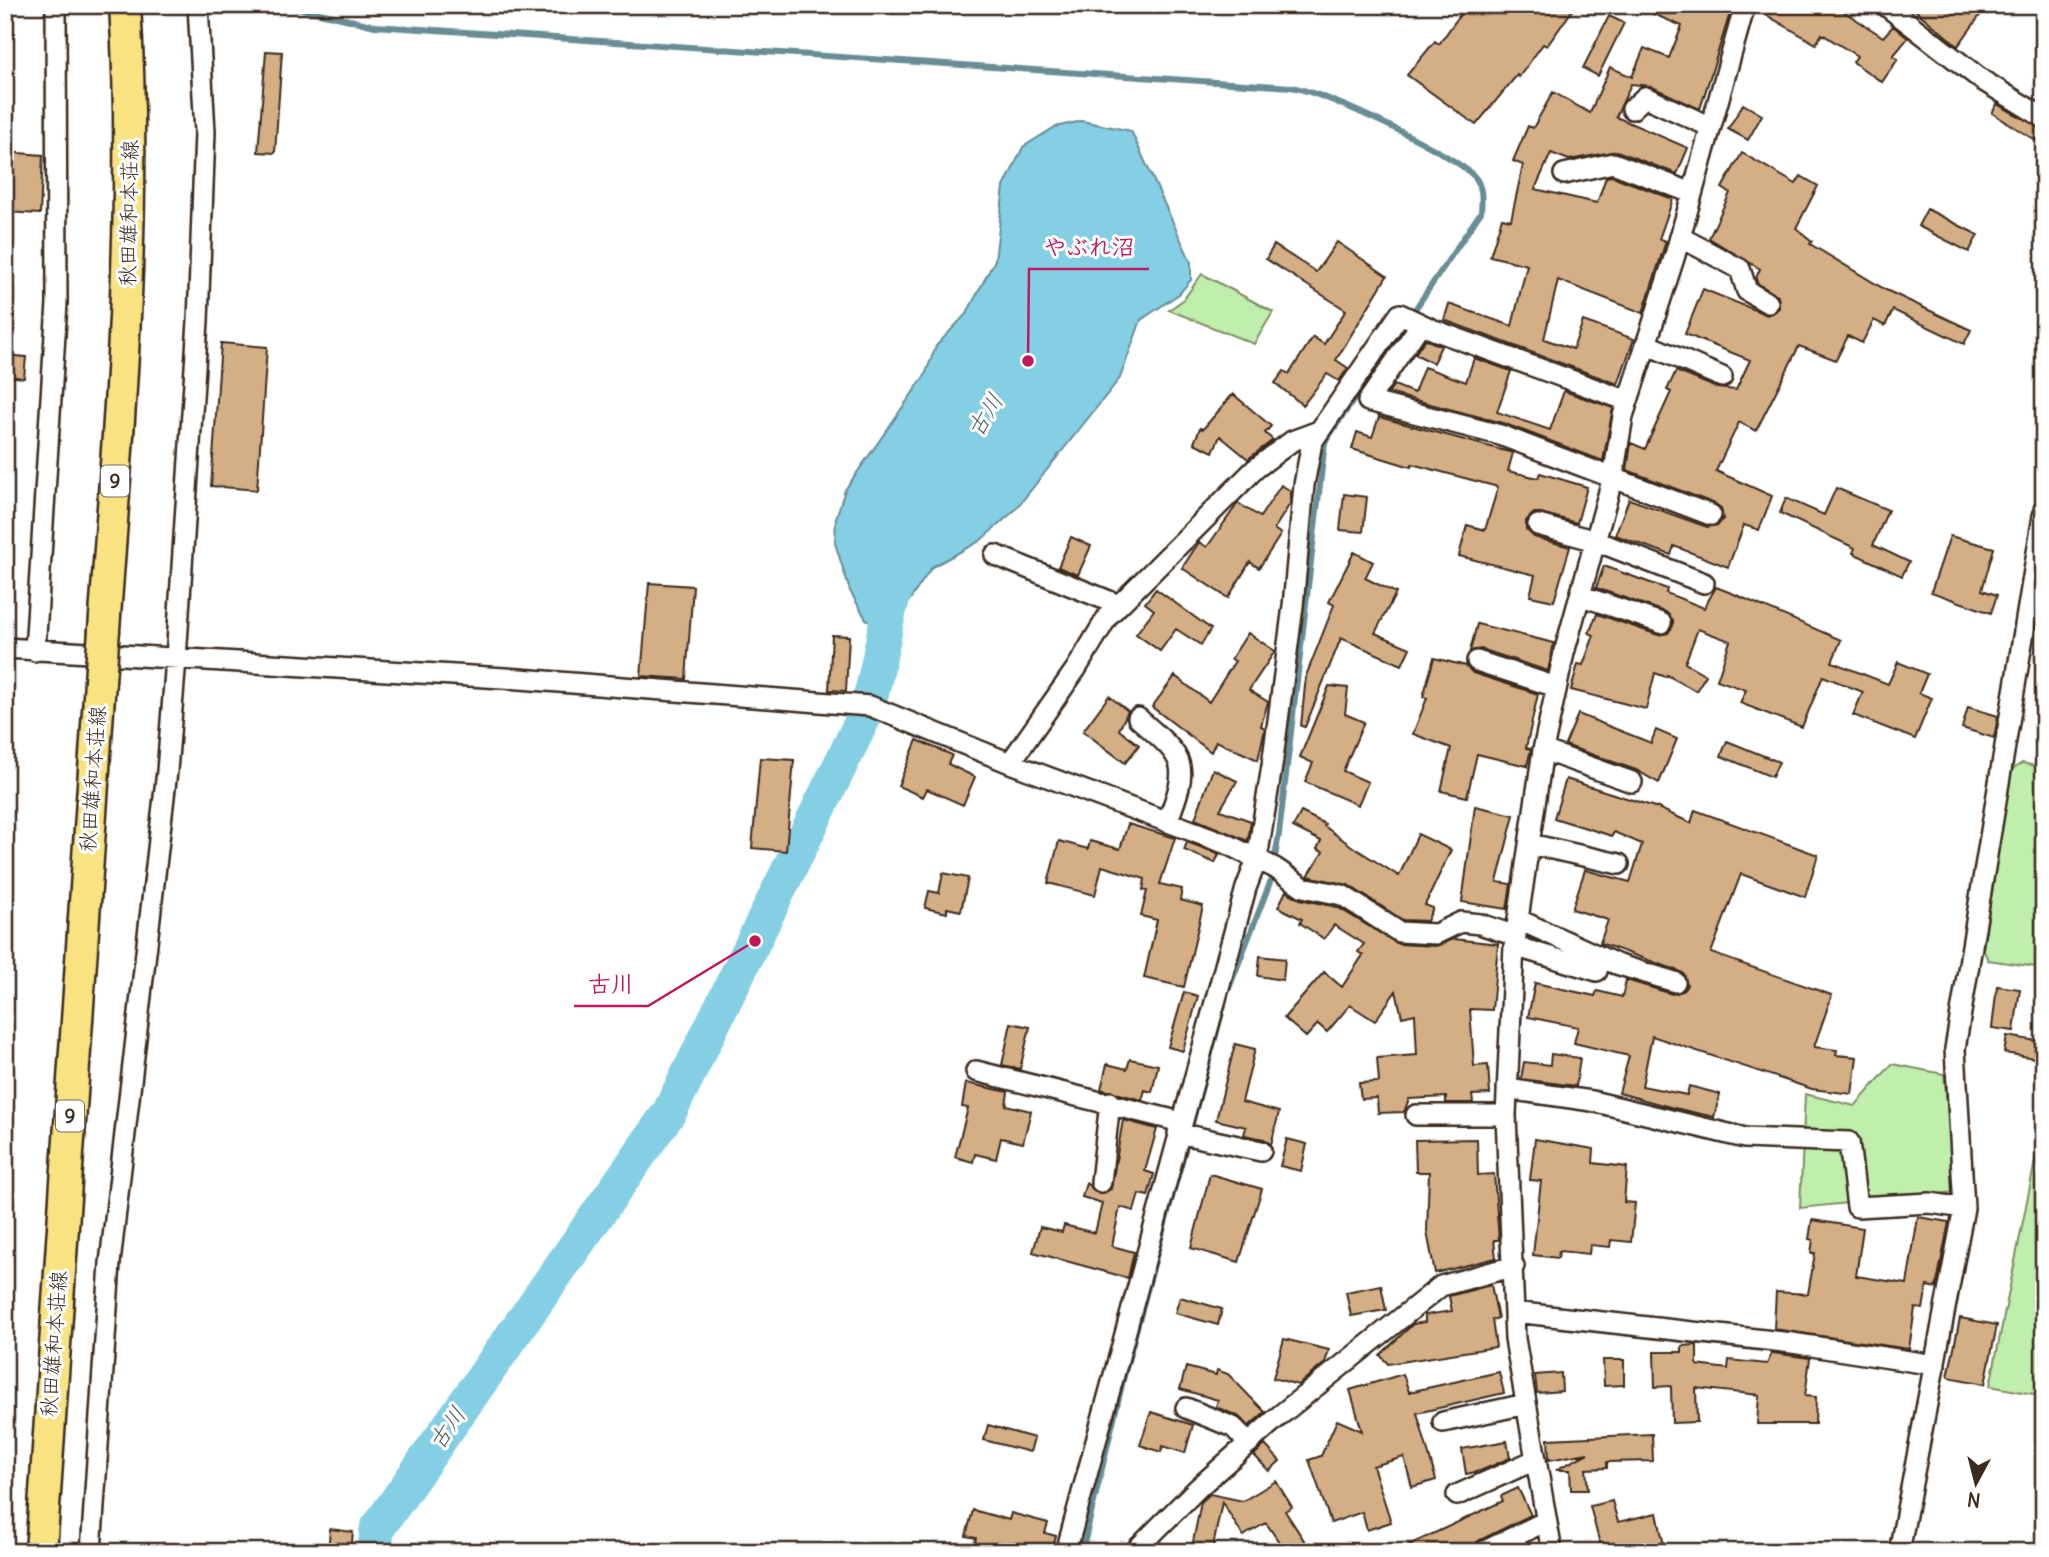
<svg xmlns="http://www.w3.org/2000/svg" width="2049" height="1557" font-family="Delius,'Klee One',sans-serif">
<rect width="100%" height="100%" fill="#fff"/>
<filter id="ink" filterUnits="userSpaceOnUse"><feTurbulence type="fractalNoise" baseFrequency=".0143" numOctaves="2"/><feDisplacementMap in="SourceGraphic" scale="14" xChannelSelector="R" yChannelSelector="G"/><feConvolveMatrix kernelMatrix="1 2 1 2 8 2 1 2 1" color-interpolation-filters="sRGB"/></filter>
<g filter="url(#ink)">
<path fill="#c0eeac" stroke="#7e8c65" stroke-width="2" d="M1202,274l71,38 -19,32 -85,-34 14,-10z
M2022,763l22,5v200l-56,-8 -5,-11 28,-179z
M1892,1064l52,10 12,118 -156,16 5,-114 50,12z
M2036,1156l8,1v239l-54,-10z"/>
<path fill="#84cfe4" stroke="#678d95" stroke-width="2" d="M1082,121l49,10 60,131v18l-12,14 -38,26 -21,58 -105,132 -35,31 -48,26 -25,37 -28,22 -13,-7 -16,-28 -15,-48 1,-25 9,-28 80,-115 11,-29 31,-33 28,-53 9,-73 19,-40 32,-20z"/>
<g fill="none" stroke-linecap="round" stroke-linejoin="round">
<path stroke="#678d95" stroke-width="6" d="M286,5l89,21 916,61c36,6 157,64 183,89 9,10 8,23 7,36l-156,230 -46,392 -8,46 -43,111
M1082,1552l43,-180 99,-367"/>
<path stroke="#84cfe4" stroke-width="35" d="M375,1552l2,-23 293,-418 192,-390c19,-46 19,-97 38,-144"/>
</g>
<path fill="#d4af86" stroke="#3b2a1e" stroke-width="2" d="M1467,5h109l-29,41 -4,-2 -24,33 -2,-2 -41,50 -69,-50 28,-34 4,3z
M1632,5h87l12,5 -31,99 -50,-23 -19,-2 -15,33 72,31 -11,26 -60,-23 -48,9 -18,-7 -16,36 62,14 9,-26 6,-1 61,23 -14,40 7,2 -23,72 -85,-33 -14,59 29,10 10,-28 51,18 -16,45 -174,-64 5,-16 63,22 15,-61 -37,-9 12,-38 9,2 12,-55 -10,-4 15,-35 5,2 20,-36 37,21 20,-46 22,10 12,-29 25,10 13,-32z
M1757,5h77l49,32 10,-11 15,12 -15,18 5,3 -16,23 -29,-20 4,-6 -35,-22 -6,10 -60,-35z
M1909,5h60l12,9 -23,32z
M1609,16l15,7 -26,53 -15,-8z
M266,51l16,1 -7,101 -17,-1z
M1743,104l19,11 -14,25 -20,-11z
M1997,104l47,26 -6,12 -46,-29z
M5,152l38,3 -3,59 -35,-2z
M1742,153l54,31 5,-8 17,10 -22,42 16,13 -2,3 76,46 85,40 -7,14 -71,-34 -8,16 -11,-6 -12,23 -14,-7 -12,24 -37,-14 -43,85 -17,-9 -23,49 56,25 -13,34 -15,-5 -16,42 -54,-21 -3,9 -56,-20 14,-36 78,28 11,-2 5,-6 -2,-11 -6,-4 -88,-34 4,-27 14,6 26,-57 -4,-2 9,-19 41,17 19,2 14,-30 -65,-26 18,-45 64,26 12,-7 -1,-12 -21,-13 -1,-5 4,-9 -51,-31 21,-45 -8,-5z
M1927,209l51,26 -9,17 -51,-26z
M1337,242l50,34 -51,84 12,8 -9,13 -12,-7 -24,31 -28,-22 9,-12 5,3 24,-37 11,7 22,-34 -80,-51 8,-14 42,27z
M1425,339l16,7 -8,17 -18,-9z
M221,343l46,4 -10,143 -46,-4z
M5,355l21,2 -2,21 -19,-2z
M1474,358l37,13 -14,41 53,18 14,-39 49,17 -10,53 -100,-38 -115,-30 6,-8 20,8 10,-26 42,15z
M1233,394l38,32 -6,7 8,7 -25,19 -28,-23 -7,16 -19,-9 6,-15 3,1z
M1379,417l134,36 -5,18 30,7 2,-5 47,14 -10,36 -36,-10h-7l-8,8v8l8,8 36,10 -16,54 -24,-5 5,-21 -76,-19 8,-31 18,5 13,-43 -86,-23 -1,3 -59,-18 5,-17 15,5z
M1281,485l10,6 -1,13 -16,25 7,5 -22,34 -9,-6 -22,36 -46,-30 17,-26 8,5 31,-44 22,14z
M1836,488l52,22 -15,35 36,17 -7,14 -49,-23 2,-5 -75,-35 6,-15 38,17z
M1344,494l23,3 -4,35 -23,-2z
M1950,536l44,12 -12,42 15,5 -6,18 -60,-21z
M1071,537l20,9 -13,29 -20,-8z
M1354,552l19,10 -8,16 31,15 -21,40 35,15 -8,17 -61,-27 -36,89 -4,-1 5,-50 28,-71 -5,-3z
M1604,566l63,23 -1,4 38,15 12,-21 18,7 107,46 -9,22 56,22 10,-22 29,12 -8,19 13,5 -17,41 -62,-24 10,-23 -40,-16 -21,51 -62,-24 6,-13 -29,-10 13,-39 -32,-12 -13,34 21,12 -10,16 -29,-16 -1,2 -11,-4 -9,36 -75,-19 7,-26 5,1 11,-30 -5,-2 8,-19 61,21 10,-2 5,-7v-6l-7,-8 -70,-24z
M649,583l44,3 -7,93 -45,-3z
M1156,589l55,40 -10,16 -25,-16 -16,22 -24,-17 18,-24 -9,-7z
M1477,624l77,19 -6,28 -67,-22 -11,2z
M1248,633l27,18 -26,39 19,12 -7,24 4,2 -7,32 -42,-19 -5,11 -59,-45 23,-31 34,26 26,-41 -4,-2z
M832,635l17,1 -3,55 -17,-1z
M1434,658l32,8 7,7 65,21 -12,54 5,1 -4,17 -50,-12 -10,43 -26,-6 10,-43 -38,-14 14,-36 -4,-1z
M1329,686l19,2 -3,26 19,8 -21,49 25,11 -10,23 -53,-23 8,-19 -13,-6z
M1109,696l19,15 -9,19 20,15 -14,18 -42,-32z
M1968,707l30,9 -4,22 -32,-10z
M1578,714l73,29 5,-13 21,9 -18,44 -23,-13 -71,-25z
M917,740l35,15 -4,9 27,13 -12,28 -36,-16 -4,8 -25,-11z
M1727,741l52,21 -7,15 -51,-21z
M760,758l34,2 -8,91 -34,-3z
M1213,769l24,12 -17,29 31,11 -3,20 -53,-22z
M1566,779l92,29 33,15 4,-13 123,45 -13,42 -64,-23 -30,79 121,42 -18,52 23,3 -1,5 21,2 -5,37 -40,-5 -160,-53 -10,50 45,9 2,-9 31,8 -6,23 -44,-10 -51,-14 10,-37 -55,-13 4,-16 -50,-10 7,-34 60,13 2,-5 25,6 4,-17 46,14 11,-3 4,-6 -3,-11 -5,-3 -79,-28 8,-23 -36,-11 13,-39 45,12 12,-38 -28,-12 -2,4 -58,-18z
M1475,806l39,9 -17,67 14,2 -4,25 -45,-7z
M1301,812l24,12 -1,2 29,21 46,29 19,-42 33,16 -26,55 8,3 -6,13 -24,-1 -55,-35 -40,-9 15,-24 -6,-3 4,-8 -28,-14z
M1128,824l47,14 -15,46 22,5 -2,11 23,6 -19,81 -40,-9 13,-58 -16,-4 6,-25 -4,-1 2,-11 -43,-13 -7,29 -47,-12 11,-42 29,8 2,-8 30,8z
M1187,842l32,12 -4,9 -31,-13z
M943,873l25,5 -7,33 -14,-3v5l-22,-5 4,-17 10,2z
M1286,891l14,8 37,8 61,37 38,2 18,-7 44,5 -6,66 -22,-1 4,57 14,-1 2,29 -18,1 1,8h-27v-6l-37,2 -5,13 -26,1 -1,-15 -16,1 -2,-16 20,-1 -2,-24 40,-3 -2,-41 -13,3 -6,-26 -21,30 -25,-16 -23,27 -9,-8 -12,13 -22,-19 40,-46 18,15 21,-32 -5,-3 6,-8 -30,-19 -10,14 -24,-16 2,-4 -24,-12z
M1260,956l25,3 -2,21 -25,-4z
M1997,986l23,3 -6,42 -22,-3z
M1184,992l14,4 -15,55 -15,-4z
M1011,1023l19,4 -10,42 -18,-4z
M2007,1036l37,6 -3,17 -37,-6z
M1235,1044l20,5 -13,53 37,10 -8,33 -7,-6 -20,-4 2,-8 -30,-7z
M1551,1054l29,4 -4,28 -55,-7 3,-17 26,3z
M1130,1059l28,6 -6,27 -7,-2 -3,10 -41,-11 6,-25 20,5z
M966,1083l42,9 -2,13 25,6 -8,32 -22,-5 -5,21 -21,-5 -2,8 -18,-5 13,-49 -6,-1z
M1123,1120l34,9 -12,42 9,3 -6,22 -9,-2 -5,17 -14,-4 -8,39 22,6 -6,26 -95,-26 7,-25 22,5 2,-7 31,8 7,-30 -20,-6 4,-14 13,11 12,-5z
M1287,1139l20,5 -6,27 -21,-5z
M1477,1139l1,36 16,-1 5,66h-5l2,18 -61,15 -8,-41 2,-60h-13l-1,-32z
M1535,1139l59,10 -1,14 34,4 -3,35 11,1 -4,39 -20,-2 -1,7 -20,-2 -1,9 -30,-3 -1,7 -25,-3 8,-74 -11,-1z
M1210,1174l52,15 -23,73 -48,-14z
M1918,1217l31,5 -13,66 -9,-2 -4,23 -8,-1 -6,41 -135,-20 2,-37 32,2 7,-41h-4l2,-13 -4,-1 3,-19 51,8 -7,48 51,8z
M1381,1285l5,25 -35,6 -5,-24z
M1491,1285l7,33 -6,2 4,27 -108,17 -8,-9 33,-31 12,-2v-7l27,-4 -3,-15z
M1180,1297l42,12 -4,16 -43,-12z
M1960,1318l37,7 -12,59 -37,-7z
M1284,1339l45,11 -4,13 -27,22 -25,-7z
M1697,1345v20l31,4 1,-9 38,4 5,-11 38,5 -5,38 11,1 -1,27h-58l2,-29 -63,-7 1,34 -25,1 -1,-37 -16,1 -1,-35h28v-6z
M1603,1360h21v25l-20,1z
M1186,1367l30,8 1,-5 11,4 37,38 -16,14 -11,-10 -22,-9 2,-7 -38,-11z
M1499,1372l5,21 -87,20 19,67 -24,7 -8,-30 -31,9 18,56 -24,8 -5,-18 -31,11 -22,-63 12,-4 16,-36 25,11 -12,-41 53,-16 6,18z
M1561,1373l1,18 -25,2 -2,-18z
M1151,1412l42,13 -8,28 -22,-7 -2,6 -21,-7z
M988,1425l46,13 -4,14 -46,-12z
M1652,1434l1,27 -46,1v6l-21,1 2,21h-17l-1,-20h-14l32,-17 -39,7 -1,-21z
M1507,1441l3,17 -30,13 -14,3 -4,-25z
M1265,1445l15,16 -11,10 -15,-16z
M1276,1481l16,26 -7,4 22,34 -11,7h-10l-20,-29 -23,13 -21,-34 -10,50h-21l10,-50 9,-8 33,7z
M1518,1488l13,27 -53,26 -7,11h-77l109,-51 -2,-5z
M1612,1501l6,21 39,-9 8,37 -63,2 -12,-46z
M973,1510l36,10 2,-7 37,10 -3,10 11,3 -4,16h-79l3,-14 -10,-2z
M330,1529l23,3 -2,20h-23z"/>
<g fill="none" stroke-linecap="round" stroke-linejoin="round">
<defs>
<path id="street" d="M1885,5l97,75 62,38
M1632,109l13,-12 66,30
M1564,174l49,-11 79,30
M1680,237l60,32 7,22 21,12
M1420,325l-52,76 132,34 211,80
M1646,344l76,33
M1538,525l58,16 108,42
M995,555l124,50
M1582,596l79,27
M5,648l515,31 350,27 140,57 217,81 48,24 28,19 39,8 57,37 37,2 25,-12 19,2 36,12
M35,651l22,-348 -1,-298
M1477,661l79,26
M1138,718c47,41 53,44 29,104
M1543,750l89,32
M1010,763l66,-94 32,-53 147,-147 37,-28 27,-10
M1530,844l89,20
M1519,920l97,44 59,18
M1514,946l83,25
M976,1071l205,51
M1507,1089l85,12 153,37 104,4 8,65 73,-4 34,5
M1416,1115h90
M1178,1133l83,18
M1101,1182l9,-80
M1514,1312l278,31 143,22
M1186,1408l47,19 16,16
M1443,1422l83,-18
M1457,1495l78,-35
M91,1552l19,-289 57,-492 9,-112 22,-338 7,-189 -7,-127
M1066,1552l180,-664 11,-29 15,-93 21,-160 11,-121 8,-43 88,-128 34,16 194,71
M1134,1552l64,-64 81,-72 162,-130 73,-20
M1483,1552l63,-31
M1552,1552l-37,-213 -9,-224 8,-169 29,-196 21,-97 49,-176 10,-61 52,-161 70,-250
M1899,1552l65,-344 -9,-159 89,-539"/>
<path id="primary" d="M104,630c15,-208 34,-416 21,-625
M41,1552l59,-871"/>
</defs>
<use href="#street" stroke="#3b2a1e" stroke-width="24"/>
<use href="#primary" stroke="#3b2a1e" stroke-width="35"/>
<use href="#street" stroke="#fff" stroke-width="19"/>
<use href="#primary" stroke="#f8e281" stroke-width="30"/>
<defs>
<path id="primary-bridge" d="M100,681l4,-51"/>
</defs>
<use href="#primary-bridge" stroke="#3b2a1e" stroke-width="35" stroke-linecap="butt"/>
<use href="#primary-bridge" stroke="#f8e281" stroke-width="30"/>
</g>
</g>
<g text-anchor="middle" stroke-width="6" stroke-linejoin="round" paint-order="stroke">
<g fill="#fff" stroke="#766a62" stroke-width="2">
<rect x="101" y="465.5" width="28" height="31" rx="5"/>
<rect x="56" y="1100.5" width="28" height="31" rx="5"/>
</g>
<g font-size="19" font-weight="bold" fill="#3b2a1e">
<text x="115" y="488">9</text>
<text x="70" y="1123">9</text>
</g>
<g font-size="21" fill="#3b2a1e" stroke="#fff">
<text transform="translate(129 213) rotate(-89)" y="7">秋田雄和本荘線</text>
<text transform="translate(93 779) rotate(-86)" y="7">秋田雄和本荘線</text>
<text transform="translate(54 1344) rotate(-86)" y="7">秋田雄和本荘線</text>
</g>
<g font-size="23" font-style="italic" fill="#515c59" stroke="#fff">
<text transform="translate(985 415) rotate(-58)" y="8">古川</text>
<text transform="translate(447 1428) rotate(-55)" y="8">古川</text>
</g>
</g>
<path fill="none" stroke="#c2185b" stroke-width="2.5" d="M1028 361L1029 269H1149M755 941L648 1006H574"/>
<g fill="#c2185b" stroke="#fff" stroke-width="2.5">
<circle cx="1028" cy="361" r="7"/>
<circle cx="755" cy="941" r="7"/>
</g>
<g font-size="23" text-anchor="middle" font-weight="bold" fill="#c2185b" stroke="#fff" stroke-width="6" stroke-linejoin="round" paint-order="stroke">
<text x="1089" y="255">やぶれ沼</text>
<text x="611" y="992">古川</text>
</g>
<rect width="2049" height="1557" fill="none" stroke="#fff" stroke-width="28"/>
<rect x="14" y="14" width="2021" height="1529" fill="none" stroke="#3b2a1e" stroke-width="2.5" filter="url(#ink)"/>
<g transform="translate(1976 1483) rotate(187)" stroke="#ffffff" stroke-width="5" paint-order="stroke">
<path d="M0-5L12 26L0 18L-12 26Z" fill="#3b2a1e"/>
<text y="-10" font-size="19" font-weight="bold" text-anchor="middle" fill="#3b2a1e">N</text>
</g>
</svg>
